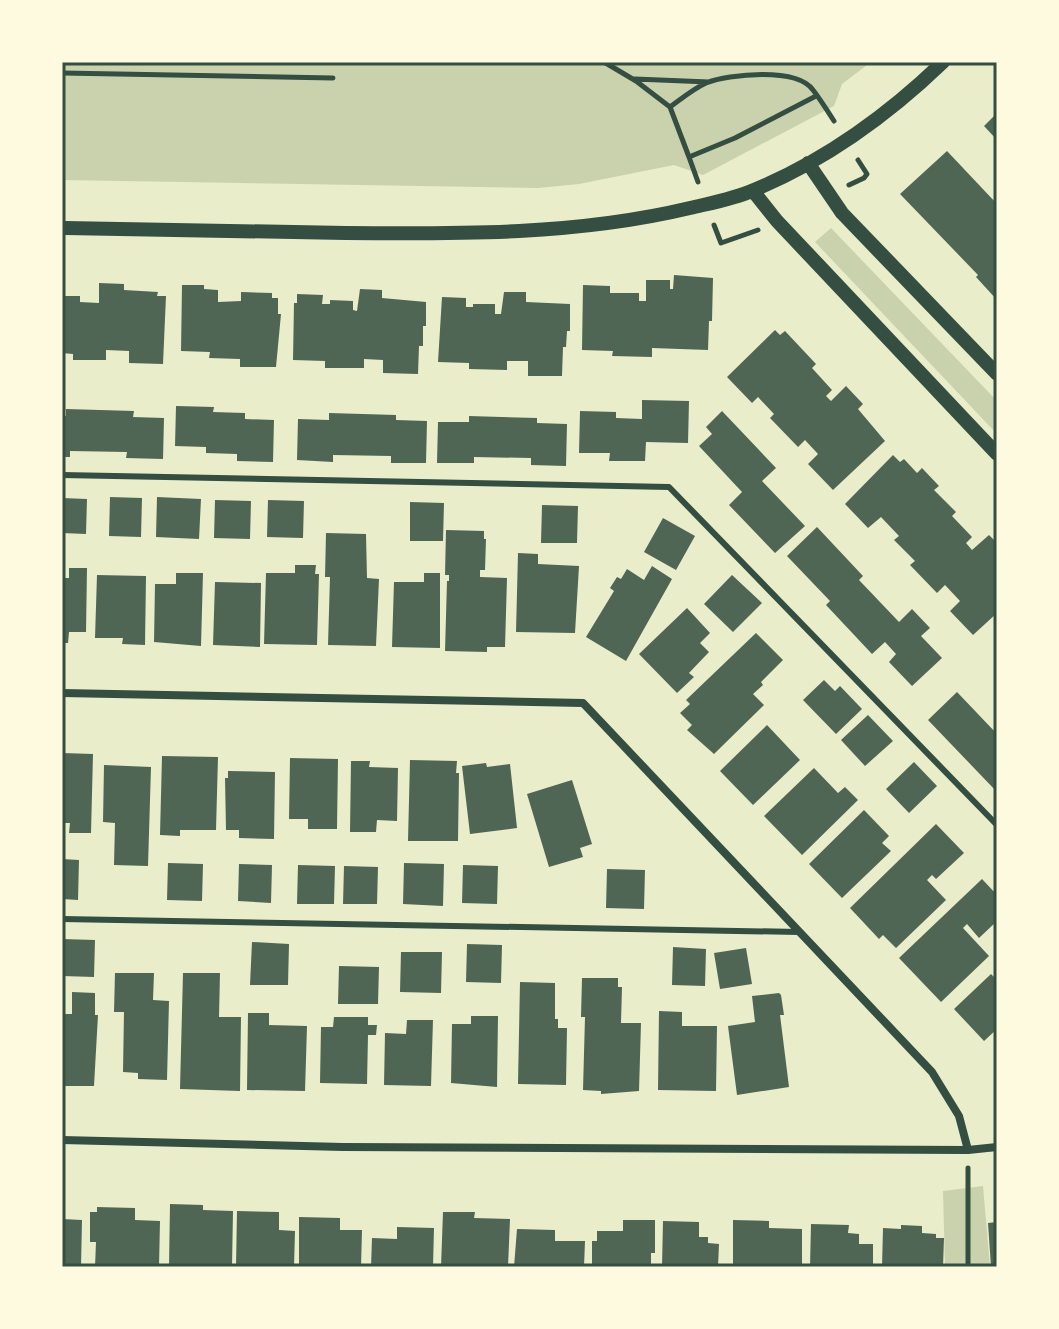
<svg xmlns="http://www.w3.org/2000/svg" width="1059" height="1329" font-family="'PT Sans Narrow',sans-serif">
<rect width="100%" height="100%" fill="#e9edc9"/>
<path fill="#cad2ad" d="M62,62h809l-29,22 -8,22 -131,69 -29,-10 -95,19 -41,4 -476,-8z
M831,228l166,173v33l-182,-192z
M983,1186l7,81h-45l-2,-76z"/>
<path fill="#4f6655" d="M997,113v27l-13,-14z
M947,151l50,53v96l-21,-23 2,-2 -78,-81z
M674,275l39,3 -1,43h-3l-1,29 -56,-2v9l-40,-1 1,-5 -31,-1 1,-65 27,1v7h29v8h7v-21h24v9h3z
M99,283l25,1v6l34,2 -1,4h9l-3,68 -34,-1v-12l-23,-1v10h-33v-6l-11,-1v-63h3v6h15v6l19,1z
M182,285h22v4l14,1v12l23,-1v-9l31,1v5h6v16h3l-5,53h-36v-8l-31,-1 1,-6 -29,-1z
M360,289l22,1v8l44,4v24h-3v20h-4l-1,28 -35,-1v-13l-19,-1v9h-39v-7l-32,-1 1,-57h3v-9l26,1 -1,9h8v-4l23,1v9l4,1z
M504,292h22v10l44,2v27h-3l-1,16h-3l-1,29h-34v-15h-21v9l-38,-1v-6l-31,-1 4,-65 24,1v9h7v-3h22v10h6z
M775,330l5,5 5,-4 31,33 -4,4 20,22 -6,6 5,5 15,-15 17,18 -5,5 27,32 -52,49 -25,-26 10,-10 -13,-14 -7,7 -28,-29 4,-4 -16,-17 -6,6 -25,-26z
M642,400l47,1 -1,42 -42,-1 -1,19h-36l1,-8h-31l1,-42 36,1v6l26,1z
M176,406l38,1 -1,5 32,1v6l29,1 -1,42 -36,-1v-7l-31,-1v-6l-31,-1z
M66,409l68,2 -1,6 31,1 -1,41 -37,-1 1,-6 -57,-1v6h-8v-41h4z
M722,411l54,57 -14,13 43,45 -30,27 -46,-48 13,-13 -43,-46 13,-12 -6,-7z
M329,413l67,2v5l31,1 -1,42h-35v-7l-58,-1v7l-36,-2 1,-41 31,1z
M469,416l68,2v5l30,1 -1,42 -35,-1v-7l-57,-1v6h-37l1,-41h31z
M893,455l7,7 4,-3 13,14 5,-5 17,18 -5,4 22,22 -4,4 20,21 -6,6 6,7 17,-15 8,8v70l-24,22 -23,-24 10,-10 -15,-16 -8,8 -27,-28 5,-4 -21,-21 5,-4 -18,-19 -13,11 -23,-24z
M110,497l32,1 -1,39 -32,-1z
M157,497l44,2 -2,40 -43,-2z
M62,498l25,1 -1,35 -24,-1z
M215,500l36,1 -1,38 -36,-1z
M268,500l36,1 -1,37 -36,-1z
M410,502l34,1 -1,38h-33z
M542,505l36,1 -1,37h-36z
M663,518l32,18 -19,34 -32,-18z
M817,527l46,49 -4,4 40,42 13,-13 18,19 -9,8 21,22 -30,28 -23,-24 7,-8 -11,-12 -13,12 -46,-49 4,-4 -43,-45z
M446,530l38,1v8h2l-1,31h-5v7l27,1 -2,69h-18v5l-42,-1 2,-70h2v-6h-4z
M326,533l40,1 1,44 12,1 -3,67 -48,-1 2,-68h-5z
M518,553l20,1v10l41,2 -4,67 -59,-1z
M295,565h21l-1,9h4l-2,71 -53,-1 2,-71h29z
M652,566l20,13 -46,82 -40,-24 28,-46 -4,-3 7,-11 4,2 6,-10 17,11z
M69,568h18l-1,64h-17l-1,11h-6v-65h7z
M176,573h27l-2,73 -47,-4 1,-58h21z
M424,573h16v75l-48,-1 2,-65h30z
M97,575l49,1 -1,69 -23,-1 1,-6h-28z
M732,575l30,28 -29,29 -29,-28z
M215,582l46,1 -1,64 -47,-2z
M687,608l23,25 -10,10 9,9 -20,21 5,4 -17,16 -38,-39z
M756,633l27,27 -22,22 2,3 -10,9 11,11 -50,49 -27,-24 5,-5 -12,-12 10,-9 -4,-4z
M824,680l11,11 5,-5 22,23 -26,25 -33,-34z
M957,692l40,42v58l-69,-72z
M868,715l25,26 -28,25 -24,-26z
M767,725l33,35 -47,45 -33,-34z
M62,753l31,1 -2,79h-22l1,-10h-8z
M162,756l56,1 -2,73h-36v6l-20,-1z
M290,758l48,1 -1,70h-29v-10h-19z
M410,760l47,1 -1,12h3l-1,68h-50z
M351,761h19l-1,6 29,1 -1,53 -20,-1 -1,12h-26z
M914,762l23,24 -28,27 -23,-24z
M486,763l1,4 23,-3 7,64 -47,6 -8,-68z
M104,765l47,2 -3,99 -34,-1 1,-42 -12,-1z
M814,768l24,25 7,-6 13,13 -56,55 -38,-39z
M228,771l47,1 -1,67 -35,-1v-8h-13l-1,-52h3z
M572,780l20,64 -12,4 3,9 -34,10 -22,-73z
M864,810l25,26 -7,7 9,8 -49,47 -33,-34z
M936,824l28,29 -28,26 -4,-4 -5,5 19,20 -50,48 -13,-13 -4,4 -29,-31z
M62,859l17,1 -1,40 -16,-1z
M168,863l35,1 -1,37 -35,-1z
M404,863l40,1 -1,42 -40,-2z
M239,864l33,1 -1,38 -33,-2z
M298,865l37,1 -1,38h-37z
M463,865l35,1 -1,38 -35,-1z
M344,866l34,1 -1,37h-34z
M607,869l38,1 -1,39 -38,-1z
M982,879l15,16v26l-18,17 -12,-14 -4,4 26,28 -48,46 -42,-44z
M62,939l33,1 -1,37 -32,-1z
M252,942l37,2 -1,41h-38z
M467,944l35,1 -1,38 -35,-1z
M673,947l33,2 -1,37 -33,-1z
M746,948l6,36 -32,5 -6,-36z
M401,952h41l-1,41 -41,-1z
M339,966l40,1 -1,37h-40z
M115,973h39l-1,27 16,1 -2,79 -29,-1v-6l-15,-1 1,-60h-10z
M183,973h37l-1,44h22l-1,74 -60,-2z
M991,974l6,6v49l-13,12 -30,-32z
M582,978h36v9h4l-1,36h20l-2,68 -38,3v-3l-18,-1 2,-73h-4z
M520,982l35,1v36h3v9h9l-1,57 -48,-1z
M72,992l23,1v22h3l-4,71h-32v-72h10z
M779,993l2,2 3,20h-4l9,72 -52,8 -9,-69 27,-4 -3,-26z
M659,1011l23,1v14h35l-1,65 -58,-1z
M248,1013h21v12l38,1 -2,65 -58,-1z
M471,1016h27l-1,71 -46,-4 1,-59h19z
M334,1017h34v8h9l-1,10h-8l-1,49 -47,-1 1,-56h12z
M407,1020h26l-2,66 -47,-1 1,-52 21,1z
M170,1204l33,1v5l30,1 -1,56h-63z
M97,1207l38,1v12l25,1 -1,46h-64l1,-25h-6v-30h7z
M237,1211l42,1v18l16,1 -1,36h-58z
M443,1212h32l-1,6 36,1 -2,48h-67z
M299,1217l41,1v12h22l-1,37h-62z
M62,1219l20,1 -1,47h-19z
M623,1220h32v33h-4v14h-59v-26h5v-10h26z
M733,1220l36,1v7l33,1v38h-69z
M663,1221l36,1v15h9v6l11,1 -1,23h-56z
M997,1222v45h-6l-3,-44z
M811,1224l38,1 -1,8 11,1v10h14v23h-63z
M901,1225l21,1v7l14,1v4h8l-1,29h-61l1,-39 18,1z
M397,1227l37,1 -1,39h-62l1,-29 25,1z
M517,1229l38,1v11h30l-1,26h-70z"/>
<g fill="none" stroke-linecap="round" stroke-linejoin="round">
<path stroke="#344e41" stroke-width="5" d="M604,62l32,19 34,26c11,-8 23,-18 36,-24 23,-9 91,-16 107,7 7,9 14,20 21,31
M62,73l271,5
M635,79l74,3
M670,107l19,50
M698,182l-9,-25 46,-19 81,-42
M849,185l15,-7 3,-4 -9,-14
M714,225l7,18 37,-13
M968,1168v99"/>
<path stroke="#344e41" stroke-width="6" d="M62,475l607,12 328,338
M62,919l737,13"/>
<path stroke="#344e41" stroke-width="8" d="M62,693l521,10 349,369 27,44 9,34
M62,1140l281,7 625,3 29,-3"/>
<path stroke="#344e41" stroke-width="14" d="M808,163l34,50 155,161
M753,191l24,30 220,233
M62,228c95,1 190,3 284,5 116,1 231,2 344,-25 21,-5 44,-9 64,-18 70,-29 135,-76 189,-128"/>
</g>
<rect width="1059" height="1329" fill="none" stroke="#fefae0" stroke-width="128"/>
<rect x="64" y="64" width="931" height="1201" fill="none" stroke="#344e41" stroke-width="3"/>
</svg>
